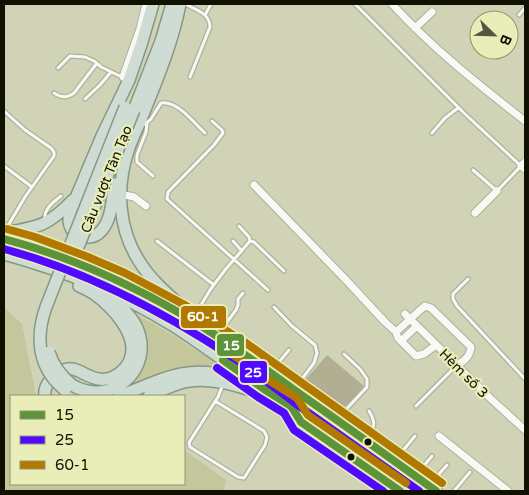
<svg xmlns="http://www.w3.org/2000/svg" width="529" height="495" font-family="'Varela Round',sans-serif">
<rect width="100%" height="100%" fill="#d0d3b6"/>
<path fill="#c4c79b" d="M4,307l18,17 14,72h-25v88h173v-34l42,30 -2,11h-220z
M134,314c25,11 47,27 70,41 8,5 16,9 23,15l-8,-1 -52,3 -15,5 -31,14 4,-5z"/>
<path fill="#b2ae92" d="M327,355l37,31 -26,30 -37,-31z"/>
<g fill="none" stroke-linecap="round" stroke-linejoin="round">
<defs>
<path id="service" d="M355,4l110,110 56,52 -24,25 -24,-21
M187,5c10,5 23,9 23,22l-20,50
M205,15l6,-11
M519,15l6,-7
M58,68l12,-12 15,1 9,4 7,6 21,10
M54,93c8,5 13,5 20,0l23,-30
M85,99l15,-14 11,-13
M4,111l21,19 26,18 3,4v4l-29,41 -19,32
M212,121l10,9 1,3 -9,12 -46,47 -1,7 101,91
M147,123l-1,9 -9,23v7l16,14
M143,124h2l6,-5 10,-16c16,-3 33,20 44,30
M432,133l13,-15 13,-10
M4,166l28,21
M45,220c-2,-10 8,-18 16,-24
M239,226l10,11 1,4
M157,241l57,44
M233,241l9,10
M468,279l-15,15v5l4,7 68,73
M274,307l18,19 23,19 2,8 -3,10 -19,25
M189,325l21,-35 15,-20 25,-29 4,1 30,29
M213,341l23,-31 2,-5v-6l5,-6
M271,369l8,-7 10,-12
M215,401l49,30 3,6 -2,8 -21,33 -6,-1 -48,-30 -1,-4 1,-2 28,-44 5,-13
M416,406l40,-40
M339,417l28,-30v-8l-7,-10 -16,-15
M367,438c8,-11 9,-16 2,-27
M396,459l19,-23
M417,474l15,-18
M434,486l2,-3 3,-9 8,-9
M454,491l16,-19"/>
<path id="minor" d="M392,4c39,43 87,81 133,117
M415,28l17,-16
M129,80l-6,-3 17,-48 6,-25
M525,162l-4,4 4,3
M254,185l93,96 38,41 11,10 2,6 18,18 8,-2 12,-9
M120,194l14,3 12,9
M475,213l22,-22
M405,314l86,85 34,31
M396,332l23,-21 6,-5 6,2 40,39c-1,10 -7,14 -15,19
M401,341l16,-15
M439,436l69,55"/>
<path id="trunk" d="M180,4c-7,37 -22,73 -36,108 -5,13 -12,26 -16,39 -12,36 -10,77 11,110 13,21 32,36 50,52
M134,110l27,-69 11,-37
M115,184c-3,15 -3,34 -13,46 -8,10 -25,10 -31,-2 -3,-5 -2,-10 -1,-16l32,-76 27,-56 12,-35 12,-41
M4,233c35,-6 44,-7 69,-33
M4,239l27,7 53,20 36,16 58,30 62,39 196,140
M4,254c59,16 118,40 170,72 31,20 60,42 90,63 51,34 101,68 150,102
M268,380l42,29
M72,385c38,23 83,-15 65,-57 -6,-14 -20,-24 -31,-34
M45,396c-2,-11 9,-22 19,-26 16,-8 31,23 57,2 29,-25 -6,-64 -28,-79 -5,-3 -9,-5 -14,-7
M119,396c15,-5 29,-12 44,-17 32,-12 57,-7 88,5
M149,396c13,-6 26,-13 40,-15 27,-4 55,7 80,15
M342,451l58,40"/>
</defs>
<use href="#service" stroke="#afb19b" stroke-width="5.5"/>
<use href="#minor" stroke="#afb19b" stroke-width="9"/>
<use href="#trunk" stroke="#869885" stroke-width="14"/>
<use href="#service" stroke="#f8f8f4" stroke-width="3"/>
<use href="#minor" stroke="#f8f8f4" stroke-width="7"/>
<use href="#trunk" stroke="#cedcd4" stroke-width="11"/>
<defs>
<path id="trunk-bridge" d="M76,252l58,-142
M49,352c4,14 12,24 23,33
M65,390c-27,-22 -30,-52 -19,-83l79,-200"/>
</defs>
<use href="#trunk-bridge" stroke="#869885" stroke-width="14" stroke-linecap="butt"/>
<use href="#trunk-bridge" stroke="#cedcd4" stroke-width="11"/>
<defs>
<path id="bus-1" d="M4,239c61,16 120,42 174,73 45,26 87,57 129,87 43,30 86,61 129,92
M223,360l41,29 27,17 10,16 99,69"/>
<path id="bus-2" d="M4,249c82,22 160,63 231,110 22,15 43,31 64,47 40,28 80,57 120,85
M217,368l41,29 26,16 10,17 89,61"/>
<path id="bus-3" d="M7,229l28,8 53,20 37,16 58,31 63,39 196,140
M229,352l41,29 27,17 11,17 98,68"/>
</defs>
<use href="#bus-1" stroke="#e9edb7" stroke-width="11"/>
<use href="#bus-2" stroke="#e9edb7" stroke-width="11"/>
<use href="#bus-3" stroke="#e9edb7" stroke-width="11"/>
<use href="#bus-1" stroke="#5d943a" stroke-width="8"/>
<use href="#bus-2" stroke="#4f0aff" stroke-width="8"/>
<use href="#bus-3" stroke="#b27900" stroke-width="8"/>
</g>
<g fill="#111101" stroke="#e9edb7" stroke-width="2">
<circle cx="368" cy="442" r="4.5"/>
<circle cx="351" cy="457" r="4.5"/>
</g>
<g text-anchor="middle" stroke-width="4.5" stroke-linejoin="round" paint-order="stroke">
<g font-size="14" fill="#111101" stroke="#e9edb7">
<text transform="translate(106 179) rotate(-68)" y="5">Cầu vượt Tân Tạo</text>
<text transform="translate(464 373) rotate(45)" y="5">Hẻm số 3</text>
</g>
</g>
<g stroke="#e9edb7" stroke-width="2">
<rect x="180" y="305" width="47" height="24" rx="5" fill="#b27900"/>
<rect x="216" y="333" width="29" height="24" rx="5" fill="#5d943a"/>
<rect x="239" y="360" width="29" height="24" rx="5" fill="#4f0aff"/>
</g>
<g font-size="14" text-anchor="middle" font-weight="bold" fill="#fff">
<text x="203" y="321">60-1</text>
<text x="231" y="350">15</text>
<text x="253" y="377">25</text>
</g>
<rect width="529" height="495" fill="none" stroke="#111101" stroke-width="10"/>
<rect x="10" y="395" width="175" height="90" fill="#e9edb7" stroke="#93956e"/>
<rect x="20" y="411" width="25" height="8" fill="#5d943a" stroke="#93956e"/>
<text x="55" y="420" font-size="15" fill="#111101">15</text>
<rect x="20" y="436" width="25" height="8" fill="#4f0aff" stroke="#93956e"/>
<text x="55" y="445" font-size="15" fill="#111101">25</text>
<rect x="20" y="461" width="25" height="8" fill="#b27900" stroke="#93956e"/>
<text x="55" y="470" font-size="15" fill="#111101">60-1</text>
<g transform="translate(494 35) rotate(113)"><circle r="24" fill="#e9edb7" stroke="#93956e"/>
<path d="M0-4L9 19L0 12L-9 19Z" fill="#545540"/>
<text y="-8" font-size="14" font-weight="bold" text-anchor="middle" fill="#111101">B</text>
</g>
</svg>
